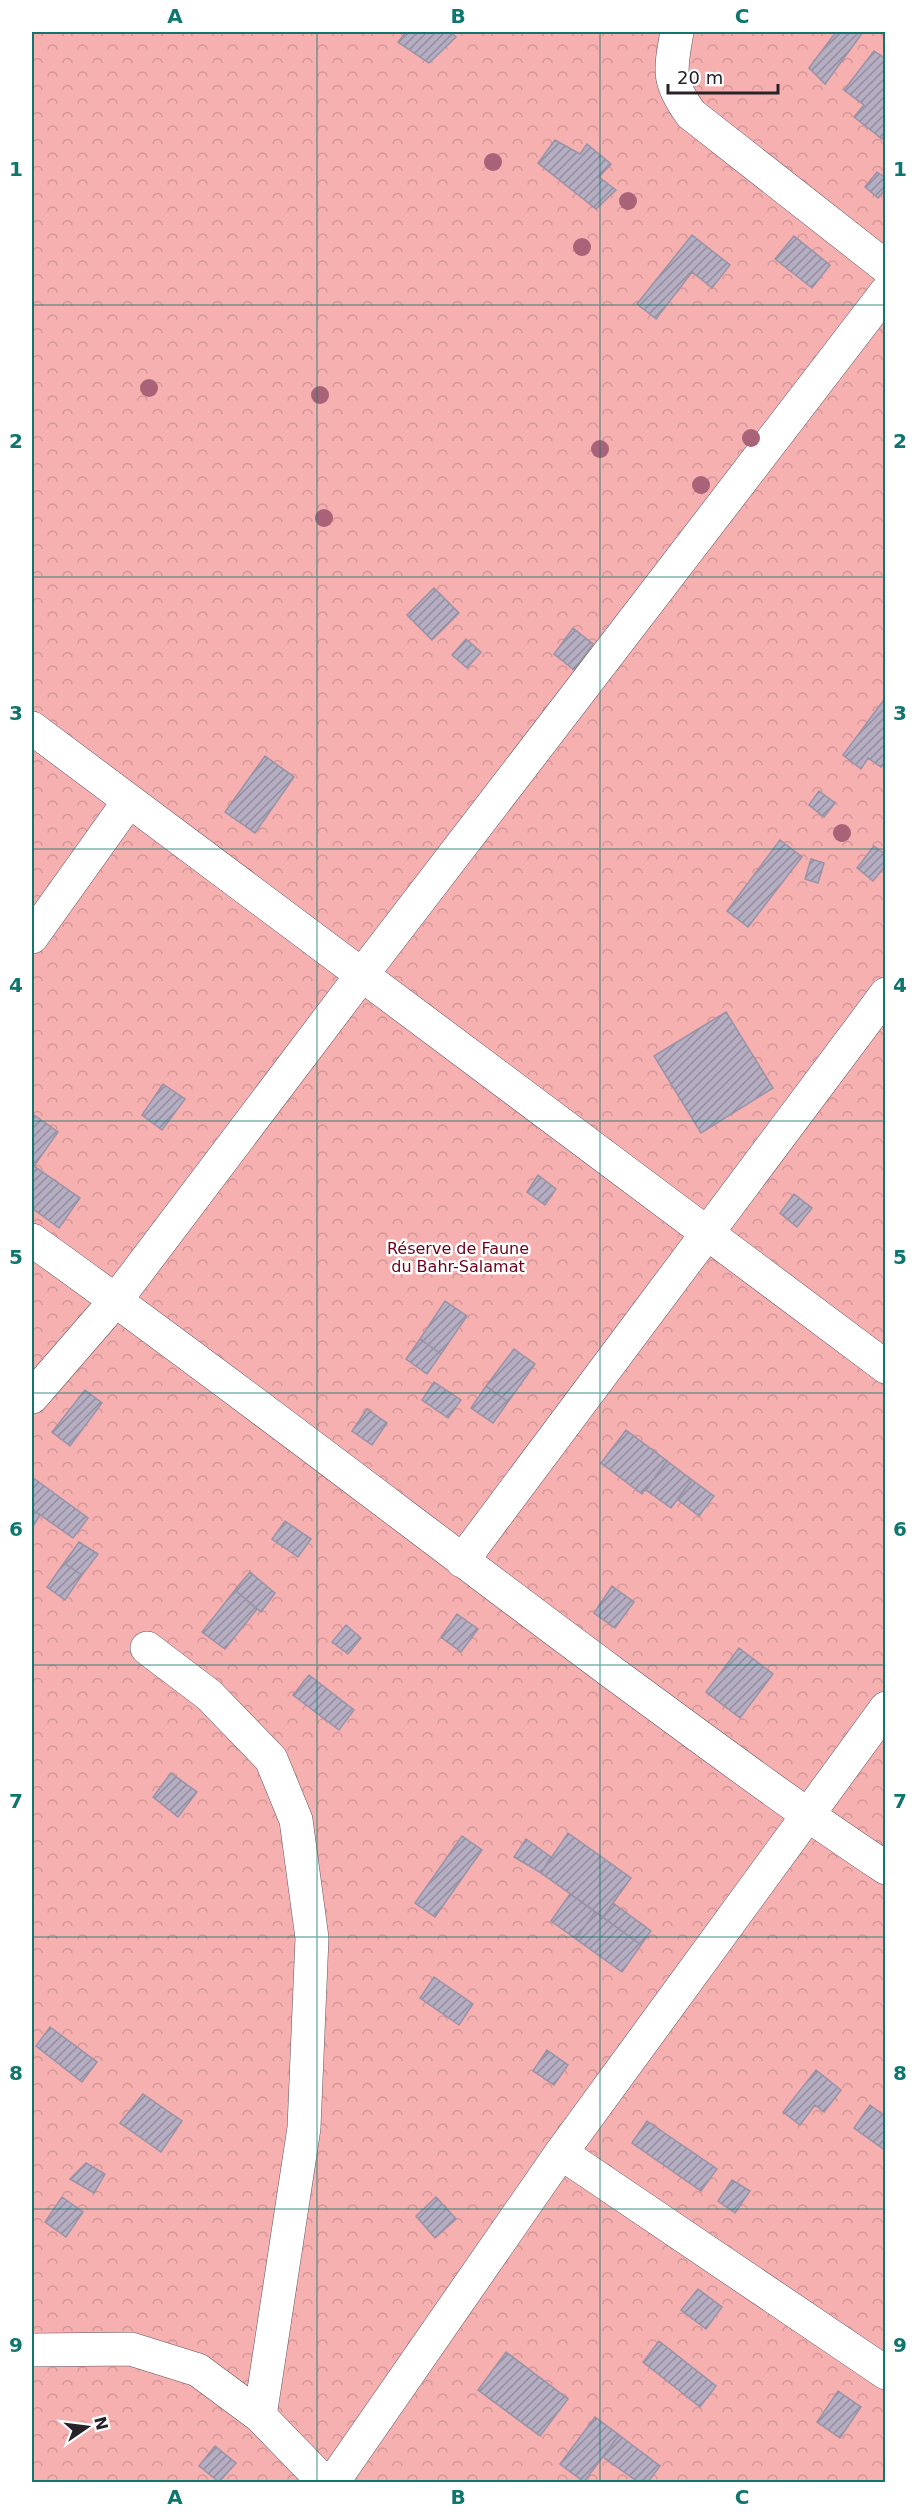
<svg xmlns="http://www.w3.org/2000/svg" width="917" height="2514" font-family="'DejaVu Sans',sans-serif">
<defs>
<pattern id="park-crowns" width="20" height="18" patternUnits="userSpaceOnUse" patternTransform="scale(1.5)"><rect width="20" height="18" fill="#f6b0b0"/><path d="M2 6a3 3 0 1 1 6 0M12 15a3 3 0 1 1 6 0" fill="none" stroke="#d39797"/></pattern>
<pattern id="building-hatch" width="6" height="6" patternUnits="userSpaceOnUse" patternTransform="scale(1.5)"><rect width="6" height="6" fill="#b5aec3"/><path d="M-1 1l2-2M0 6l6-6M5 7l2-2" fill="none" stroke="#938d9e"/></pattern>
</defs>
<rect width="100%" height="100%" fill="#eedced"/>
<path fill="url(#park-crowns)" d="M32,32h853v2450h-853z"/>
<path fill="url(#building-hatch)" stroke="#9992a6" stroke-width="1.5" d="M406,32h44l6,5 -27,26 -31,-21z
M836,32h27l-38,52 -16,-16z
M874,51l12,8v76l-4,4 -28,-22 10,-12 -20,-15z
M555,140l25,14 7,-10 24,20 -12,13 17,13 -20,19 -58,-46z
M877,172l9,6v11l-8,9 -13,-11z
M692,235l38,30 -18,23 -20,-16 -36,47 -19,-15z
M794,236l36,29 -18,23 -37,-29z
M434,588l25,25 -27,27 -25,-25z
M573,628l20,16 -19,26 -20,-16z
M466,639l15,13 -14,16 -15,-13z
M886,697v65l-5,5 -13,-9 -7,11 -18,-14z
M265,756l29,21 -39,56 -30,-21z
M819,791l16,12 -11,14 -15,-12z
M780,840l22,17 -54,70 -21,-16z
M874,846l12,9v10l-13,16 -16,-13z
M811,859l13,4 -6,20 -13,-4z
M726,1012l47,76 -72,45 -47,-77z
M163,1084l22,15 -23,31 -20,-15z
M34,1115l24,17 -24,34 46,32 -21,30 -27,-20v-89z
M538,1175l18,14 -11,16 -18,-13z
M794,1194l18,14 -15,19 -17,-14z
M445,1301l22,15 -26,38 -21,-15z
M420,1339l21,15 -14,20 -21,-15z
M514,1349l21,15 -27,38 -22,-16z
M434,1382l27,18 -13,18 -26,-18z
M486,1386l22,16 -15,21 -22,-15z
M85,1390l17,13 -32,43 -18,-14z
M367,1409l20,14 -15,22 -20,-14z
M626,1430l41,31 -25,33 -41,-31z
M667,1461l25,19 -21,28 -25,-18z
M32,1477l56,41 -15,20 -41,-29z
M692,1480l22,16 -15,20 -22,-17z
M32,1509l8,6 -8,13z
M285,1521l26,18 -13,18 -26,-18z
M79,1542l19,12 -16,21 -18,-12z
M64,1563l18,12 -17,25 -18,-13z
M250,1572l25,21 -14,19 -26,-22z
M612,1586l22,16 -19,26 -21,-15z
M235,1590l22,19 -32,40 -23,-17z
M457,1614l21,15 -17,23 -20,-15z
M346,1625l15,13 -13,16 -16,-12z
M739,1648l34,26 -33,44 -34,-26z
M309,1675l45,35 -15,20 -46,-35z
M171,1773l26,19 -19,25 -25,-20z
M568,1833l63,45 -28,39 -62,-44z
M462,1836l20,14 -47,67 -20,-14z
M526,1839l25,18 -10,16 -27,-16z
M570,1894l25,18 -19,27 -25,-18z
M613,1903l38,28 -10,14 -38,-28z
M595,1912l46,33 -19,27 -46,-33z
M434,1977l39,27 -14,21 -39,-27z
M50,2027l47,35 -15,20 -46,-36z
M547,2050l21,15 -14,20 -21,-14z
M816,2070l25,20 -17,22 -9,-7 -15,20 -17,-13z
M143,2094l39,27 -21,31 -41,-29z
M870,2105l16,12v34l-32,-23z
M647,2121l70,48 -16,22 -69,-48z
M86,2163l19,11 -11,19 -24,-14z
M732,2180l18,11 -15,22 -17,-12z
M62,2197l21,15 -17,25 -21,-15z
M436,2197l20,22 -21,19 -19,-22z
M698,2289l24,18 -16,22 -25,-19z
M659,2341l57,45 -16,21 -57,-45z
M506,2352l62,47 -28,37 -62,-46z
M838,2391l23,16 -21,31 -23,-16z
M595,2417l24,18 -35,47 -24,-18z
M619,2435l41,31 -12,16h-10l-35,-25z
M215,2446l21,17 -17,19 -20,-16z"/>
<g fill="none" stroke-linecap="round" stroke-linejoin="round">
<defs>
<path id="minor" d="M677,32c-7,39 -10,49 14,82l195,153
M32,728l854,639
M32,937l97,-136
M32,1240c196,140 387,289 581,433 90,66 179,133 273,195
M32,1397l84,-97 245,-324 525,-684
M462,1561l424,-567
M147,1648l62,47 62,64 25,61 16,118 -8,190 -44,288 64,66
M561,2153l325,220
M32,2350l99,-1 67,21 62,46
M333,2482l228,-329 325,-445"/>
</defs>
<use href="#minor" stroke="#635462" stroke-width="34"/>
<use href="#minor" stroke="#fff" stroke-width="33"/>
</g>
<g fill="#a86379">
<circle cx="493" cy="162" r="9"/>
<circle cx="628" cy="201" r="9"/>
<circle cx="582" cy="247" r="9"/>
<circle cx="149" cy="388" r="9"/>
<circle cx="320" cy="395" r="9"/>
<circle cx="751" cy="438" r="9"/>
<circle cx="600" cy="449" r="9"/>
<circle cx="701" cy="485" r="9"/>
<circle cx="324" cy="518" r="9"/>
<circle cx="842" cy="833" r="9"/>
</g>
<path fill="none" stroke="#0f766e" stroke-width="1.5" stroke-opacity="0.55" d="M317,32v2450M600,32v2450M32,305h854M32,577h854M32,849h854M32,1121h854M32,1393h854M32,1665h854M32,1937h854M32,2209h854"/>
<g text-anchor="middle" stroke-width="5" stroke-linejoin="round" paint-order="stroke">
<g font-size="16" fill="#6f001a" stroke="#fff">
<text x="458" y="1254">Réserve de Faune<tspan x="458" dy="18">du Bahr-Salamat</tspan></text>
</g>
</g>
<rect width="917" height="2514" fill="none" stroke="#ffffff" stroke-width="66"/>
<g transform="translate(87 2427) rotate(76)" stroke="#ffffff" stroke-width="4.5" paint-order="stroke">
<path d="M0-4.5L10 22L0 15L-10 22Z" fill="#282228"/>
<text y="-9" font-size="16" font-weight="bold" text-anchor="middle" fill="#282228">N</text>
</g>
<path d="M668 84v9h110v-9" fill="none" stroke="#282228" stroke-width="3"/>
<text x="677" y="84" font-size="18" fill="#282228" stroke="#ffffff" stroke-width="4.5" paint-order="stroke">20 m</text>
<rect x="33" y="33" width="851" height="2448" fill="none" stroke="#0f766e" stroke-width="2"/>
<g font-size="20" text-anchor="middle" font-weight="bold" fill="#0f766e">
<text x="175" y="23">A</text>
<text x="458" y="23">B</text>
<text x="742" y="23">C</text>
<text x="16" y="176">1</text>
<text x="900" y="176">1</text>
<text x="16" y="448">2</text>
<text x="900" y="448">2</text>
<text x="16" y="720">3</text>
<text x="900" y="720">3</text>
<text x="16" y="992">4</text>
<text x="900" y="992">4</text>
<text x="16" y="1264">5</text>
<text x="900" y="1264">5</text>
<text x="16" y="1536">6</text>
<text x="900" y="1536">6</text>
<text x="16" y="1808">7</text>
<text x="900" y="1808">7</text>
<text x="16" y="2080">8</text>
<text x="900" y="2080">8</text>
<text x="16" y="2352">9</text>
<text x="900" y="2352">9</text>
<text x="175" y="2504">A</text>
<text x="458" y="2504">B</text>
<text x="742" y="2504">C</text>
</g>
</svg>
